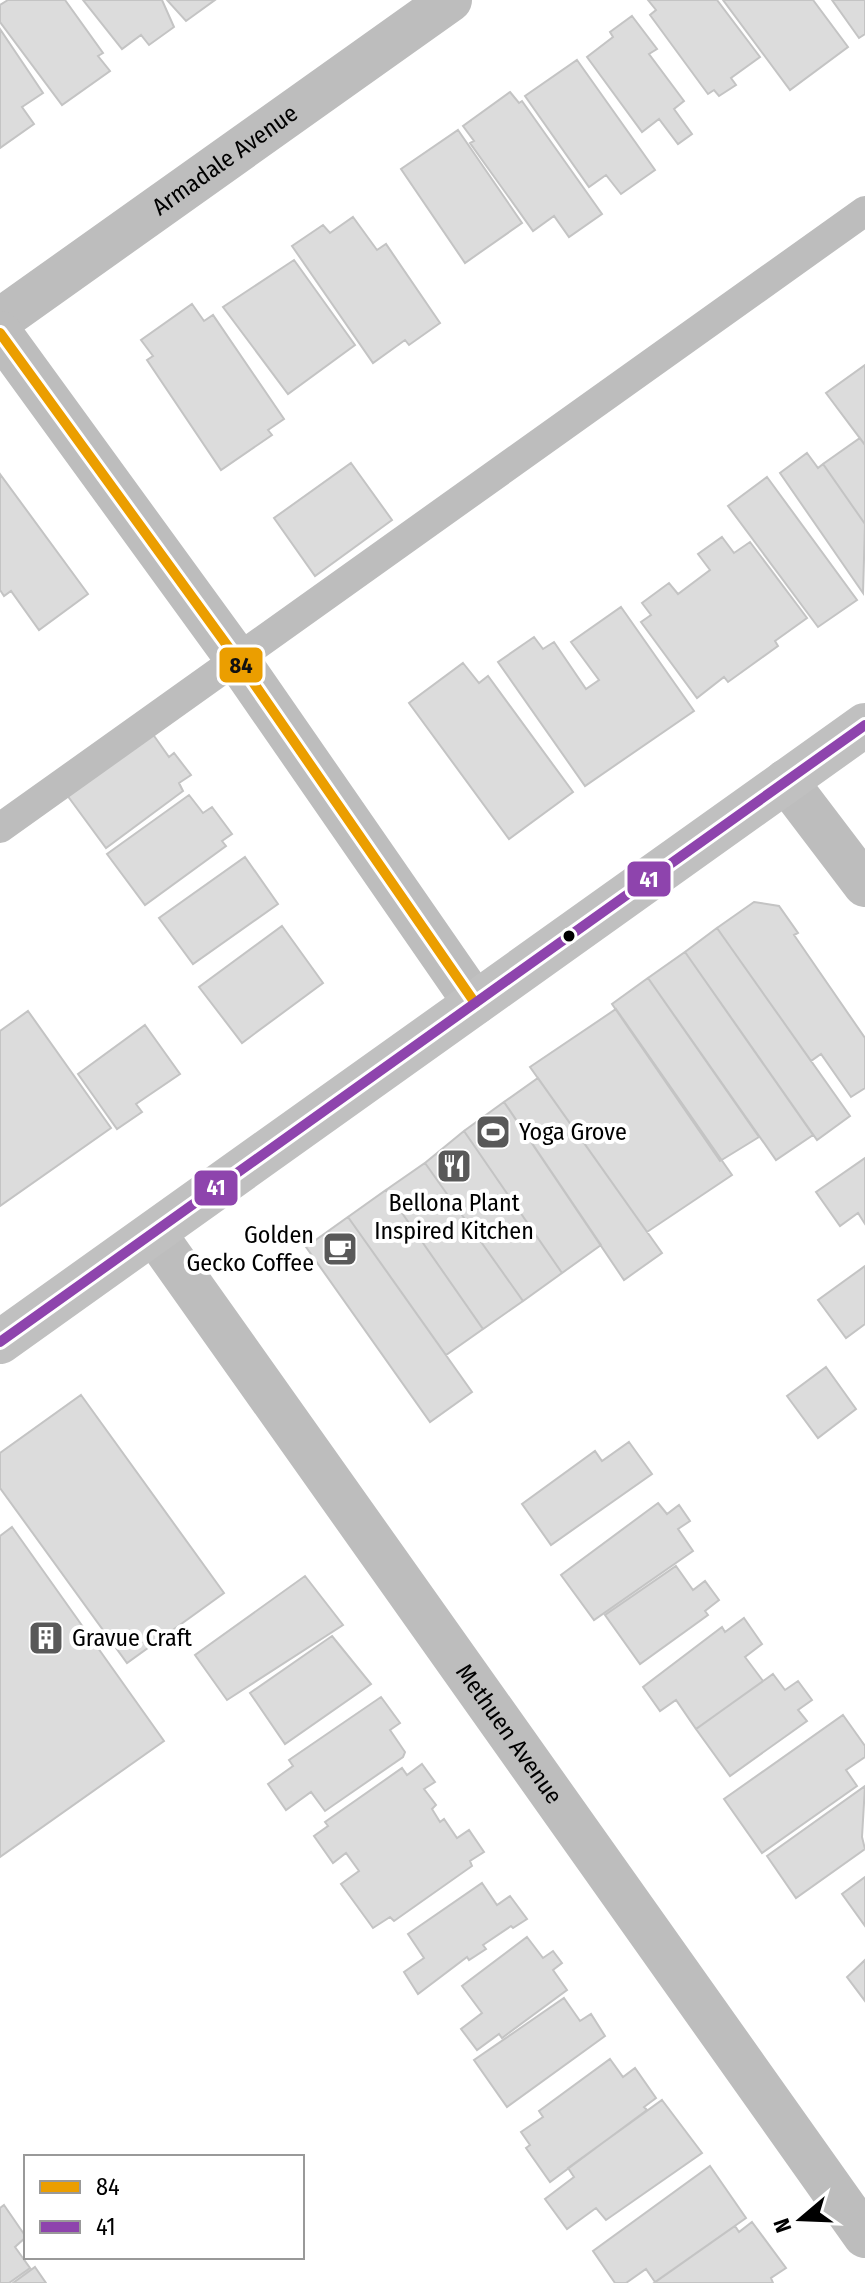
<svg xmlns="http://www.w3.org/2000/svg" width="865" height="2283" font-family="'Fira Sans Condensed',sans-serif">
<rect width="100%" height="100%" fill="#fff"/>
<path fill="#dcdcdc" stroke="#c4c4c4" stroke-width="2" d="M8,0h57l38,53 -5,3 12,15 -48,34 -62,-83v-17z
M83,0h79l12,27 -25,18 -8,-10 -19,14z
M167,0h48l-29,21z
M648,0h69l43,57 -29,21 5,7 -17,11 -5,-6 -6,4 -58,-79 6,-5z
M723,0h90l35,47 -58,43z
M832,0h33v34l-6,4z
M632,16l25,33 -8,5 35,47 -10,8 18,25 -14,10 -19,-25 -17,13 -55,-75 26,-20 -3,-5z
M0,29l43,64 -21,14 12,17 -34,24z
M577,60l78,110 -34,24 -15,-19 -17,12 -64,-91z
M510,92l9,11 3,-2 80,113 -33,23 -15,-21 -21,15 -63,-88 4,-2 -11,-15z
M458,130l64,93 -57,40 -64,-94z
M353,217l24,33 9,-6 54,79 -31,22 -4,-5 -32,23 -81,-117 31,-21 7,8z
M294,260l61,85 -67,49 -65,-87z
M192,304l12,17 9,-6 71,104 -16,11 4,5 -51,35 -74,-110 6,-4 -12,-16z
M865,365v80l-39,-52z
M860,438l5,7v79l-42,-60z
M807,453l11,15 5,-4 42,60 -2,69 -83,-120z
M351,463l41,57 -77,56 -41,-58z
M0,474l88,120 -49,36 -28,-39 -7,5 -4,-6z
M767,477l90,123 -39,27 -90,-121z
M722,537l12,16 16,-11 57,76 -32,23 3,5 -50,36 -4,-5 -27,21 -56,-76 10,-7 -9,-12 27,-20 9,11 32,-24 -12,-16z
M621,607l73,104 -109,75 -87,-124 36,-25 9,12 11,-7 32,47 13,-9 -28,-38z
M463,663l16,20 9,-7 85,116 -64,47 -100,-136z
M152,733l17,24 5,-4 17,22 -12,8 4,8 -77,57 -39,-53z
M189,795l14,18 9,-6 20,27 -10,7 4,5 -81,59 -38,-51z
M245,857l33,47 -85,60 -34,-46z
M754,902l25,4 19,27 -4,2 71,103v50l-14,9 -30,-43 -10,7 -94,-133z
M282,926l41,57 -81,60 -43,-56z
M717,928l133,188 -33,24 -132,-188z
M685,952l128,183 -37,25 -128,-182z
M648,978l111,159 -39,24 -108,-157z
M616,1009l116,166 -85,57 -117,-165z
M28,1011l83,117 -111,78v-175z
M145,1025l35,49 -44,30 6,8 -25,17 -39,-55z
M538,1078l124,175 -38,27 -120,-178z
M504,1102l97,143 -39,28 -98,-142z
M464,1131l98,142 -39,28 -98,-138z
M865,1158v66l-7,-11 -18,13 -24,-34z
M425,1163l98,138 -40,28 -97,-139z
M386,1190l97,139 -37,26 -98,-138z
M348,1217l124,175 -42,30 -124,-175z
M865,1266v58l-19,14 -28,-38z
M826,1367l30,42 -38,29 -31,-42z
M81,1395l143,198 -97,70 -127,-175v-35z
M629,1442l23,32 -101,71 -29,-41 73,-53 7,10z
M658,1503l9,11 12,-9 11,16 -12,8 15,22 -99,69 -33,-45z
M12,1527l152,214 -164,116v-321z
M676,1566l17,24 12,-9 14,19 -14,11 3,4 -68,49 -35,-49z
M305,1576l38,49 -116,75 -32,-45z
M744,1618l18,26 -17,13 18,24 -67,48 -20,-29 -16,11 -17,-24 79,-60 3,5z
M332,1636l39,48 -86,60 -35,-51z
M773,1674l12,16 13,-9 14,19 -14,10 9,11 -77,55 -34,-47z
M381,1697l19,26 -10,7 15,22 -2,5 -78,54 -14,-19 -25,18 -18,-26 25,-18 -4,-6z
M843,1715l22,31v11l-19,13 11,16 -95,67 -38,-54z
M422,1764l13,18 -11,7 12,16 -4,4 8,13 4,-3 13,19 12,-8 15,22 -14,9 2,5 -78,55 -4,-4 -17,11 -32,-44 18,-13 -13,-18 -13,10 -19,-27 14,-10 -3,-4 77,-54 5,7z
M865,1786l-3,51 3,12 -69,49 -29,-42z
M865,1877v49l-23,-32z
M482,1883l15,22 13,-9 17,23 -14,9 -2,-2 -28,19 3,4 -17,11 -2,-3 -49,37 -14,-22 20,-14 -16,-24z
M527,1937l16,21 10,-7 9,12 -9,7 14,20 -65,48 -3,-4 -22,16 -16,-21 21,-16 -20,-27z
M865,1960v41l-18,-24z
M564,1998l16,23 11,-7 14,22 -98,71 -33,-47z
M610,2059l13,18 12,-9 21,30 -12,9 3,3 -97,72 -24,-34 4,-3 -9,-13 22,-15 -4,-6z
M662,2100l40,53 -96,67 -10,-12 -29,21 -22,-30 29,-22 -6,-9z
M710,2166l36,52 -91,64 -9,-13 -20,14h-11l-22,-32z
M4,2205l22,32 -11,10 15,21 -21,15h-9v-75z
M752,2222l34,46 -15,10 2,5h-119l81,-57 4,6z
M35,2267l11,16h-33z"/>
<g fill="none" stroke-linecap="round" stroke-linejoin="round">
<path stroke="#bdbdbd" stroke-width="30" d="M0,828l865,-617"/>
<g stroke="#bdbdbd" stroke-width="44">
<path id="s1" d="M0,320l450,-320"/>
<path d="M0,333l237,326 238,344"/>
<path d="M786,781l79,104"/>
<path id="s2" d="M154,1233l711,1003"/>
</g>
<path stroke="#c0c0c0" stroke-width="44" d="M0,1342l865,-617"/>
<defs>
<path id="bus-1" d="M0,333l237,326 238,344"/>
<path id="bus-2" d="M0,1342l865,-617"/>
</defs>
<use href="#bus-1" stroke="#fff" stroke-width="16"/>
<use href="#bus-2" stroke="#fff" stroke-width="16"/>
<use href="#bus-1" stroke="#eb9e00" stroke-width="10"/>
<use href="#bus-2" stroke="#8e44ad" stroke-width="10"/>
</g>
<defs>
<symbol id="stadium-square" viewBox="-11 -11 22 22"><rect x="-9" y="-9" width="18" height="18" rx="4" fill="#595959" stroke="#fff"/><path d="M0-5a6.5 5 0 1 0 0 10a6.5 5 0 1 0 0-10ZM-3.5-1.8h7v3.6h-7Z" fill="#fff"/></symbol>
<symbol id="restaurant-square" viewBox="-11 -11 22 22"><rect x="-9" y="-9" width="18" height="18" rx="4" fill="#595959" stroke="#fff"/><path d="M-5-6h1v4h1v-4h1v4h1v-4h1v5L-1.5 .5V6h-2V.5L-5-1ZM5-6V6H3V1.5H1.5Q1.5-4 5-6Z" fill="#fff"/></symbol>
<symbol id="cafe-square" viewBox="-11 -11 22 22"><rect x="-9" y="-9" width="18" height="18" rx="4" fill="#595959" stroke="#fff"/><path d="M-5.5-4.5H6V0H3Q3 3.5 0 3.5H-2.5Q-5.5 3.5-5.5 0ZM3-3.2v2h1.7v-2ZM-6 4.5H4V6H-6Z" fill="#fff"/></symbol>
<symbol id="building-square" viewBox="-11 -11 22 22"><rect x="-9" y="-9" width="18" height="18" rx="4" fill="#595959" stroke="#fff"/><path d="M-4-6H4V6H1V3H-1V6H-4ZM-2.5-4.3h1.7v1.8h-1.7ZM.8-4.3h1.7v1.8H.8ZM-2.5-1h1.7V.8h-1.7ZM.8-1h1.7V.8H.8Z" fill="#fff"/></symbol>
</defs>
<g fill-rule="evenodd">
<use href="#stadium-square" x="473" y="1112" width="40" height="40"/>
<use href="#restaurant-square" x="434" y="1146" width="40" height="40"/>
<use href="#cafe-square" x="320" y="1229" width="40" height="40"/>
<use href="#building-square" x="26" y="1618" width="40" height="40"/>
</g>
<circle fill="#000" stroke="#fff" stroke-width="3" cx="569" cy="936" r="7"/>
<g text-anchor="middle" stroke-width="8" stroke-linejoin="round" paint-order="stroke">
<g font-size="24" fill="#000" stroke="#fff">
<text dy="8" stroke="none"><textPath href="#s1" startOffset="276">Armadale Avenue</textPath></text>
<text dy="8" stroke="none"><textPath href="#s2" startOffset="614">Methuen Avenue</textPath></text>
</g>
<g font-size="24" fill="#000" stroke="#fff" text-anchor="start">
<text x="519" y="1140">Yoga Grove</text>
<text x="454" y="1211" text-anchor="middle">Bellona Plant<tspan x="454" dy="28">Inspired Kitchen</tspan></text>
<text x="314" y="1243" text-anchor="end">Golden<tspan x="314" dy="28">Gecko Coffee</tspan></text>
<text x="72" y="1646">Gravue Craft</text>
</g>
</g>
<g stroke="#fff" stroke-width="3">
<rect x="218" y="646" width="46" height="38" rx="8" fill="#eb9e00"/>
<rect x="626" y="860" width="46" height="38" rx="8" fill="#8e44ad"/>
<rect x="193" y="1169" width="46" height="38" rx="8" fill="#8e44ad"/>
</g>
<g font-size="22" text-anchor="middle" font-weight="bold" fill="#fff">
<text x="649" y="887">41</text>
<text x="216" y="1195">41</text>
</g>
<g font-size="22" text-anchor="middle" font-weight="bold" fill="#111">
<text x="241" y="673">84</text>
</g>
<rect x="24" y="2155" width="280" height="104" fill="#ffffff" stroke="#999999" stroke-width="2"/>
<rect x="40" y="2181" width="40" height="12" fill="#eb9e00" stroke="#999999" stroke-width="2"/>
<text x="96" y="2195" font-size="24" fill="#000000">84</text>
<rect x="40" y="2221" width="40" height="12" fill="#8e44ad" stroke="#999999" stroke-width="2"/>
<text x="96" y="2235" font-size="24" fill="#000000">41</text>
<g transform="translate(801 2219) rotate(251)" stroke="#ffffff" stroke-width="6" paint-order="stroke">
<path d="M0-6L14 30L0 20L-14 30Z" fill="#000000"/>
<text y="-12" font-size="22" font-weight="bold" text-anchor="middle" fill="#000000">N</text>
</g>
</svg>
